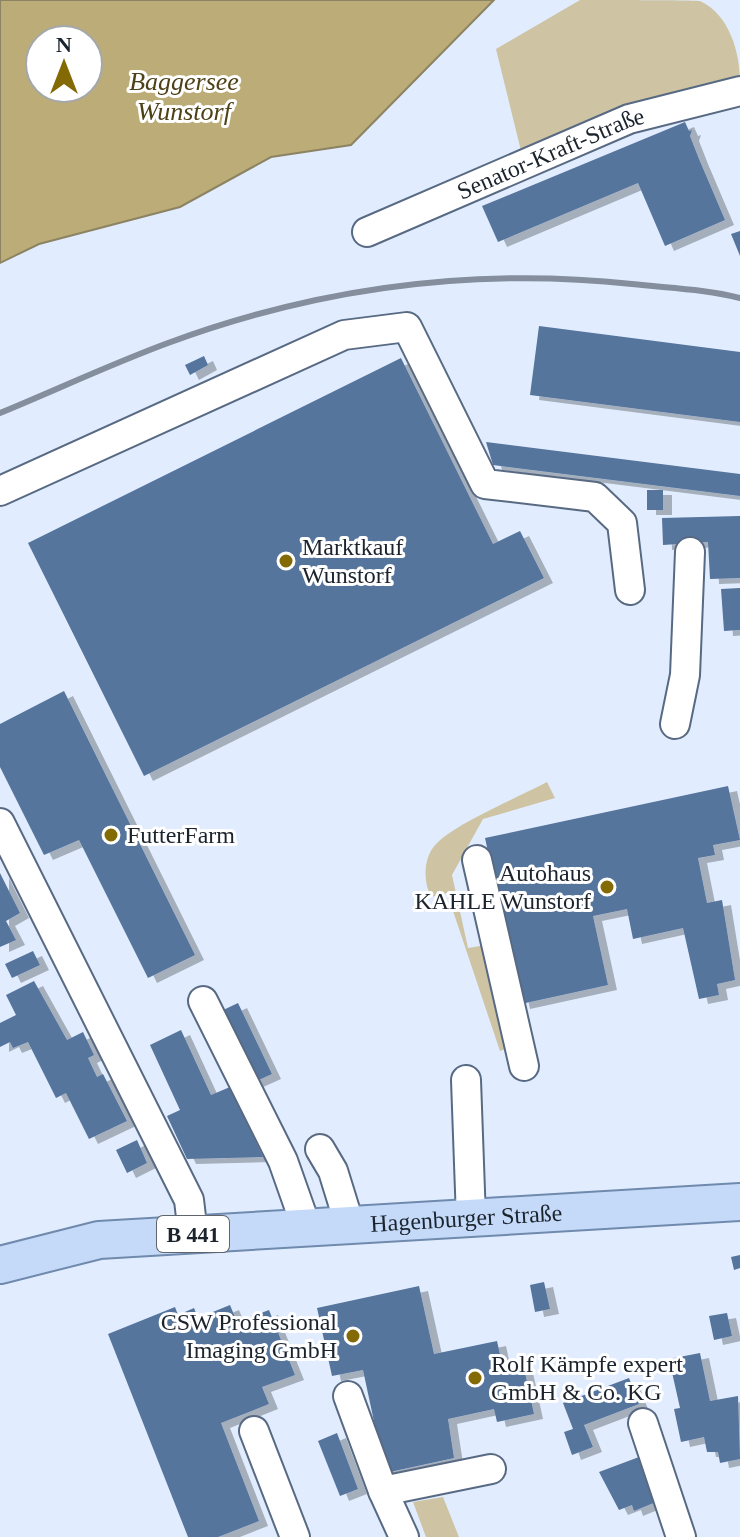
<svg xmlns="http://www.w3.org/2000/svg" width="740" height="1537" font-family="Georgia,serif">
<defs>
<filter id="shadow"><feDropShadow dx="9" dy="5" stdDeviation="0" flood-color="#0004"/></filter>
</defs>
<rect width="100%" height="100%" fill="#e1edff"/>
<path fill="#cec3a2" d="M580,0c20,0 106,0 120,1 29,13 40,51 40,81l-218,73 -26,-106z
M547,782l8,16 -72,21 -31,56 16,73 18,-3 22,103 -8,3 -53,-158 -16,4c-8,-16 -8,-39 5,-53 20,-21 83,-47 111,-62z
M443,1497l16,40h-33l-13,-35z"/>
<path fill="#bcac78" stroke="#8c8362" stroke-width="2" fill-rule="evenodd" d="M0,0h494l-143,145 -80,12 -91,50 -141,37 -39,19zM40,40h48v48h-48z"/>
<path fill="#56749c" filter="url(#shadow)" d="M685,122l4,9 3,-1 -2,6 9,23 26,61 -60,26 -27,-63 -140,59 -16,-36z
M740,231v25l-9,-22z
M539,326l201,26v70l-210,-27z
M204,356l4,9 -18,10 -5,-10z
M401,358l92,186 27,-13 24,47 -400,198 -116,-233z
M486,442l254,32v22l-247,-31z
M647,490h16v20h-16z
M740,516v62l-30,1 -2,-37 -45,3 -1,-27z
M740,588v42l-16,1 -3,-42z
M64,691l131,264 -47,23 -69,-138 -35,15 -44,-88v-43z
M728,786l12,54 -27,5 2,10 -17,3 9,45 15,-3 13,80 -18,4 2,11 -20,4 -16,-71 -50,11 -6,-30 -34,7 15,69 -87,19 -36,-166z
M0,873l20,40 -14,8 10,19 -16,7z
M33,951l7,14 -28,13 -7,-14z
M34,981l33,59 16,-8 11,23 -6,3 9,19 6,-3 24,47 -38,18 -23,-46 -10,5 -28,-56 -15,6 -3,-6 -10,5v-24l16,-8 -10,-20z
M238,1003l34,71 -20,9 -33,-71z
M181,1030l30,65 19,-8 33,70 -76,2 -20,-43 13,-6 -30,-65z
M137,1140l10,23 -20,10 -11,-23z
M740,1255v13l-6,2 -3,-13z
M544,1282l6,27 -15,3 -5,-27z
M419,1286l15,68 63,-13 7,32 20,-5 10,46 -37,8 -3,-13 -46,10 6,39 -69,15 -22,-103 -31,6 -15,-68z
M230,1305l7,17 32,-12 26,65 -33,12 7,17 -48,19 38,98 -41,16h-30l-80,-203 67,-27 3,8 16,-7 4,10z
M727,1313l5,23 -18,4 -5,-24z
M700,1353l10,48 28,-5 2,63 -20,4 -2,-11h-11l-3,-15 -23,5 -7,-33 6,-1 -11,-49z
M629,1378l10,26 -55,21 9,22 -21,8 -8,-23 9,-3 -10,-26z
M337,1433l21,56 -18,7 -22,-55z
M639,1457l17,45 -22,9 -2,-6 -13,5 -20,-38z"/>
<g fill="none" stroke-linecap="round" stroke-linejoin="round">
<defs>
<g id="minor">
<path id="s1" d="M367,232l262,-113 111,-28"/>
<path d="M0,491l344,-156 63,-8 78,157 110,13 27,26 8,67"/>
<path d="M675,724l10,-49 5,-123"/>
<path d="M0,823l189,377 4,34"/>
<path d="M477,860l47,206"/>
<path d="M203,1001l80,160 24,68"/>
<path d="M466,1080l5,139"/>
<path d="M320,1149l13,22 17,55"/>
<path d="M348,1396l35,95"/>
<path d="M643,1423l38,114"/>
<path d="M254,1431l41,106"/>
<path d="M404,1537l-21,-46 108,-22"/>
</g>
<g id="major">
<path id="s2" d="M0,1265l99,-25 641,-38"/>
</g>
</defs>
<use href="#minor" stroke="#586a83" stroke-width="32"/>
<use href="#major" stroke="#708aae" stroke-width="40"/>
<use href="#minor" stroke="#fff" stroke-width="28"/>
<use href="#major" stroke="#c4daf8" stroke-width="36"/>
<path stroke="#848e9c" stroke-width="6" d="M0,413c56,-23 111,-49 168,-70 149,-55 306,-76 464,-59 35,4 74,5 108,14"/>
</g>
<g fill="#836a04" stroke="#fff" stroke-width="3">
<circle cx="286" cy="561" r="8"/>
<circle cx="111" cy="835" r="8"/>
<circle cx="607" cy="887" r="8"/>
<circle cx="353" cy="1336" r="8"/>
<circle cx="475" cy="1378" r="8"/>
</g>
<g text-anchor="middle" stroke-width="6" stroke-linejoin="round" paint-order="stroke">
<rect fill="#fff" stroke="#5f656c" stroke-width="2" x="157" y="1216" width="72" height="36" rx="6"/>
<g font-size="22" font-weight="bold" fill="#1b232d">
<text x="193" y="1242">B 441</text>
</g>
<g font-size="24" fill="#1b232d" stroke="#fff">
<text dy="8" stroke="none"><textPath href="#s1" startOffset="200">Senator-Kraft-Straße</textPath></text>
<text dy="8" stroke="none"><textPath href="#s2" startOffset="470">Hagenburger Straße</textPath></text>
</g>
<g font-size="24" fill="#1b232d" stroke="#fff" text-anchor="start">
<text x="302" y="555">Marktkauf<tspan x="302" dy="28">Wunstorf</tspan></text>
<text x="127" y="843">FutterFarm</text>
<text x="591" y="881" text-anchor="end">Autohaus<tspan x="591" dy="28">KAHLE Wunstorf</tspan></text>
<text x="337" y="1330" text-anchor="end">CSW Professional<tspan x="337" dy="28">Imaging GmbH</tspan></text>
<text x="491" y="1372">Rolf Kämpfe expert<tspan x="491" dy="28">GmbH &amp; Co. KG</tspan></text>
</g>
<g font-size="26" font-style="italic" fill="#4e4118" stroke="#fff">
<text x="184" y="90">Baggersee<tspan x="184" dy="30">Wunstorf</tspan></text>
</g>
</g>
<g transform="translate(64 64)"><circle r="38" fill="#ffffff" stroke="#a4a7ab" stroke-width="2"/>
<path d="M0-6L14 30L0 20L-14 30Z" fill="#836a04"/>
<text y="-12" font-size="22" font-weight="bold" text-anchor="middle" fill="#1b232d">N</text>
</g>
</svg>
